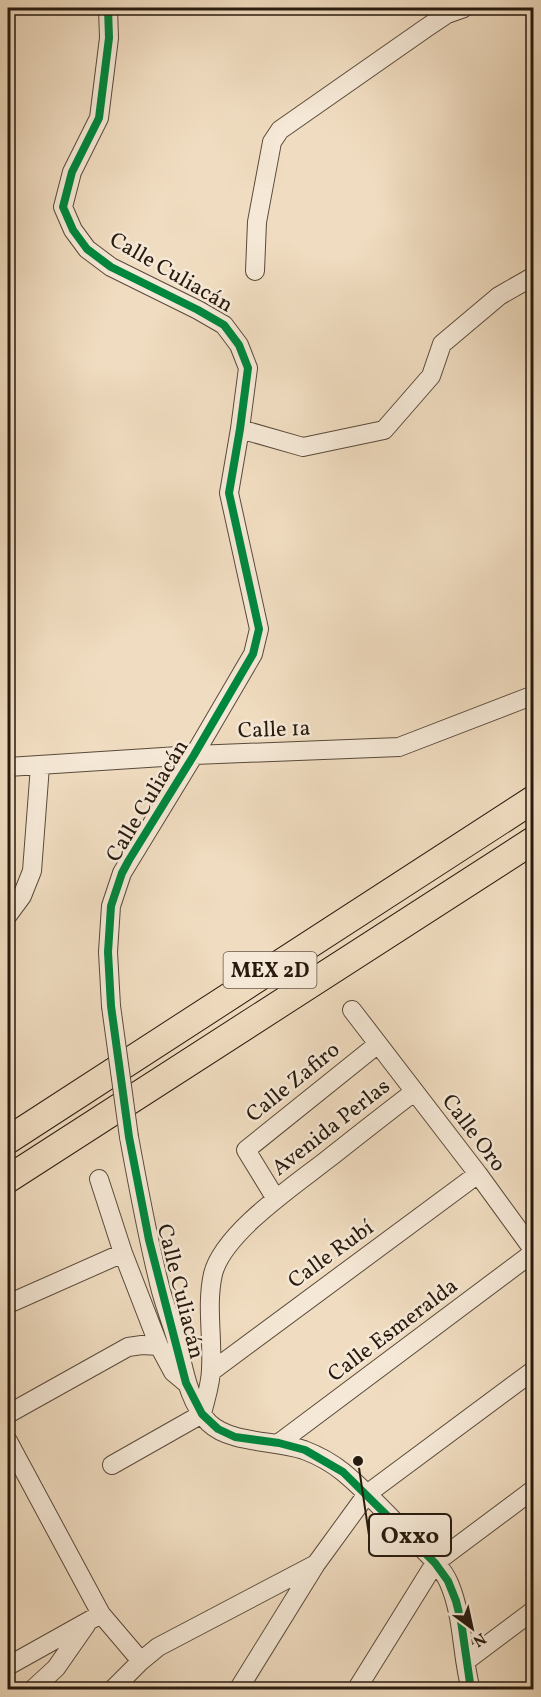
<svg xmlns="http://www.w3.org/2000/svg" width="541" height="1697" font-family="Vollkorn,serif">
<rect width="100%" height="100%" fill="#f0dcc0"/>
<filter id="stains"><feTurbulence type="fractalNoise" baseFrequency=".00333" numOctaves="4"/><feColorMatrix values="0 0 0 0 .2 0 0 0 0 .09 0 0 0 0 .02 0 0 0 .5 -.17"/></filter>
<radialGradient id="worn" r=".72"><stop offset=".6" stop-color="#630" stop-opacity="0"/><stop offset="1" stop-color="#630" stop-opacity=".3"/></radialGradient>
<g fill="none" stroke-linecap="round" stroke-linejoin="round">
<defs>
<path id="minor" d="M108,8l1,30 -10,80 -27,54 -9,35 10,23 14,19 24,18 87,43 26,15 15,20 9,23 -8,61 -11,64 30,136 -6,25 -59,101 -72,118 -11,33 -3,46 3,54
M255,271l2,-49 15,-80 8,-12 146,-102 21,-14 17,-6
M240,429l63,18 81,-17 47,-54 11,-32 57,-48 35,-20
M8,767l186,-12 205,-8 135,-52
M8,915l14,-19 10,-25 8,-105
M352,1010l126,164 56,77
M129,1137c9,49 18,98 30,146 4,18 11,35 16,52 9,30 11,64 34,88 22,21 66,17 95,27 13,5 28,13 39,22 22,18 42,40 62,60 15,15 36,32 44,51 15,35 12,71 22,107
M99,1179l24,74 36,93
M276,1199l-30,-49 132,-106
M8,1304l115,-51
M212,1371l266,-197
M8,1414l120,-67 14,-2 17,1 14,26 12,10
M202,1414c3,-14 9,-30 9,-45 2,-31 -5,-64 2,-95 10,-41 82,-89 115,-115 28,-22 57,-45 86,-67
M8,1441l93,173 40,47
M279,1443l255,-191
M112,1465l90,-51
M466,1661l68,-51
M8,1666l93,-52
M32,1690l24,-22 30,-43
M112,1690l29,-29 17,-14 156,-82
M238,1690l78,-126 51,-70 167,-124
M356,1690l79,-127 99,-74"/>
<path id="highway" d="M8,1140l526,-341
M8,1179l526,-339"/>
</defs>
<use href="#minor" stroke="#594a3a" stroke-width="20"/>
<use href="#highway" stroke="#271a0e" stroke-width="29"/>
<use href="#minor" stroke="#f5e8d6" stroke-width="18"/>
<use href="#highway" stroke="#f0dcc0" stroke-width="27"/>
<defs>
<path id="minor-bridge" d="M111,1006l18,131"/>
</defs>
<use href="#minor-bridge" stroke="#594a3a" stroke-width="20" stroke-linecap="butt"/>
<use href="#minor-bridge" stroke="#f5e8d6" stroke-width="18"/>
<defs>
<path id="cycleway" d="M108,8l1,30 -10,80 -27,54 -9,35 10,23 14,19 24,18 87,43 26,15 15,20 9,23 -8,61 -11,64 30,136 -6,25 -59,101 -65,105 -7,13 -11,33 -3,46 3,54 18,131 20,103 37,143 16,31 16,15 17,8 44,6 26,7 38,22 92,91 13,18 8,20 5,20 10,69"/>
</defs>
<use href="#cycleway" stroke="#f5e8d6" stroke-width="11"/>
<use href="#cycleway" stroke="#00873e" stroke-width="8"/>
</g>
<g text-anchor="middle" stroke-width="5" stroke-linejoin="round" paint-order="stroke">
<rect fill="#f5e8d6" stroke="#65584a" stroke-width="1.5" x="223.5" y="952" width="93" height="36" rx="4.5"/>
<g font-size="21" font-weight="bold" fill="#271a0e">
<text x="270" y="977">MEX 2D</text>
</g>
<g font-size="22" fill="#271a0e" stroke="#f5e8d6">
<text transform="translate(172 271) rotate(30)" y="8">Calle Culiacán</text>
<text transform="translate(274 728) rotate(-2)" y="8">Calle 1a</text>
<text transform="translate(146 800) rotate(-59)" y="8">Calle Culiacán</text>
<text transform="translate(292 1081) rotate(-39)" y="8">Calle Zafiro</text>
<text transform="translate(330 1126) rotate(-38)" y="8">Avenida Perlas</text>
<text transform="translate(475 1132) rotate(53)" y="8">Calle Oro</text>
<text transform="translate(330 1253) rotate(-36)" y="8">Calle Rubí</text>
<text transform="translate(182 1291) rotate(76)" y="8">Calle Culiacán</text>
<text transform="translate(392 1329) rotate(-37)" y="8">Calle Esmeralda</text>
</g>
</g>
<path fill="none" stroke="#271a0e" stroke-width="2" d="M358 1461L369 1535"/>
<circle fill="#271a0e" stroke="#f5e8d6" stroke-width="2" cx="358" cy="1461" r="6"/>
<rect fill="#f5e8d6" stroke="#271a0e" stroke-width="2" x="369" y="1514" width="82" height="42" rx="6"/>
<g font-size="24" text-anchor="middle" font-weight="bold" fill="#271a0e">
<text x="410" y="1543">Oxxo</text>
</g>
<rect width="541" height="1697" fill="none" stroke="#f0dcc0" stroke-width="30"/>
<rect x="9" y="9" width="523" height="1679" fill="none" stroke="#271a0e" stroke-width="3"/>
<rect x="15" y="15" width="511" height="1667" fill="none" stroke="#271a0e" stroke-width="1.5"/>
<g transform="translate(472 1628) rotate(147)" stroke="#f5e8d6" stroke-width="4.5" paint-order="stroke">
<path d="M0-4.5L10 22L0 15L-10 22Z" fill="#271a0e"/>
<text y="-9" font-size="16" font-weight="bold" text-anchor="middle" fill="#271a0e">N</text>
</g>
<rect width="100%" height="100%" filter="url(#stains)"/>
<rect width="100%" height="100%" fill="url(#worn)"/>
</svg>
